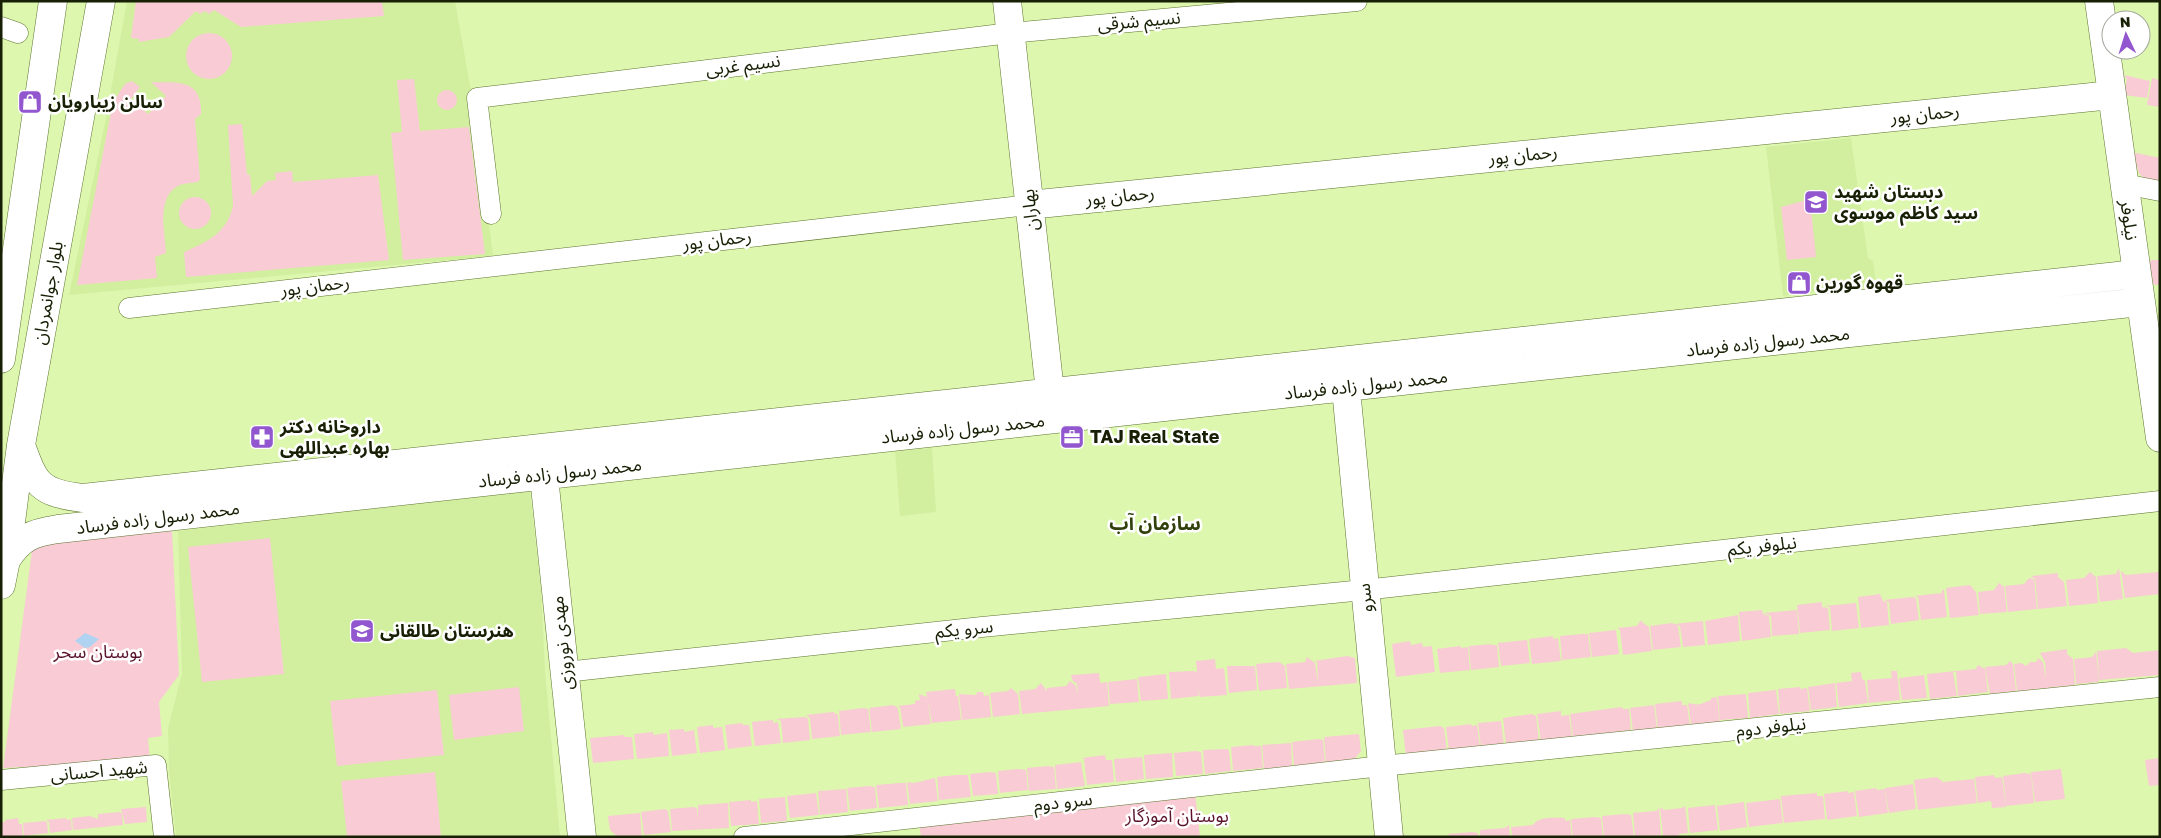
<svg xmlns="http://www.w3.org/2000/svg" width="2161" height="838" font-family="'Golos Text','Noto Sans Arabic',sans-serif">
<rect width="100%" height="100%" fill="#ddf7af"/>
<path fill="#d2ef9f" d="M127,1h328l22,124 16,131 -424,39 36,-172z
M1851,138l17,120 5,3 3,24 -93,11 -17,-149z
M932,448l4,64 -36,4 -5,-65z
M530,491l11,99 4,81 15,166h-384l-7,-67 -1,-42 14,-54 -4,-143z"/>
<path fill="#f9cbd4" d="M136,1h246l2,15 -143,11 -27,-17 -5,4 -4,-3 -5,3 -4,-3 -27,26 -30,5v-3l-8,-1z
M186 56a23 23 0 1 1 46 0a23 23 0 1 1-46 0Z
M2119,74l31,7 -3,17 -23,-3 3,-17z
M2152,78l8,2v27l-13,-2z
M414,79l6,52 49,-4 16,127 -82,6 -12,-127 11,-1 -5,-52z
M132,81l8,6 -9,12 17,15 18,-18 -15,-14c27,1 51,-4 50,32l-6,5 5,60 -2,3c-6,1 -15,1 -20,4 -22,11 -13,47 -12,67l-11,4 2,21 -80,7 36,-183 12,-18z
M437 100a10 10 0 1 1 20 0a10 10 0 1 1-20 0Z
M242,124l5,50 3,1 2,21 15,-15 9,-1 -1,-7 17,-2 1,11 85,-7 11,85 -203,17 -2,-25c23,-10 43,-19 49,-46l-5,-81z
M2132,152l28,6v23c-12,-2 -21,-1 -23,-15l-4,-1z
M179 213a16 16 0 1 1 32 0a16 16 0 1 1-32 0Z
M1810,199l6,58 -29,3 -6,-53z
M2155,260h5v25l-12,-1 -4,-23z
M172,531l7,144 -20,27 3,34 -14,2 2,23 -147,7 30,-225z
M270,538l14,136 -82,8 -14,-135z
M2119,568l4,31 -23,3 -3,-26 19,-2z
M2160,569v25l-35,4 -4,-27 5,4 32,-3z
M2090,572l6,5 2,26 -29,3 -3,-26 18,-2z
M2058,573v4l6,5 3,24 -29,3 -3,-30 -4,-3z
M2029,578l5,1 3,30 -29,3 -3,-26 19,-2z
M1999,583l5,4 3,25 -27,2 -2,-22 16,-2z
M1970,585l6,7 3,23 -29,3 -4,-30z
M1942,590h2l3,27 -26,3 -3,-23 -4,-1 28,-3z
M1880,594l3,7 4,1 2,23 -28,3 -3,-31z
M1912,597l4,1 3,22 -28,4 -2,-22 -5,-2z
M1822,602v5l6,1 2,22 -30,3 -3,-28z
M1856,603l3,25 -27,3 -2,-24 -6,-1z
M1762,610l1,4 6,2 2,21 -29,4 -3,-29z
M1797,610l2,24 -27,2 -1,-20 -7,-3z
M1738,615l2,26 -32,4 -3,-24z
M1641,620l1,2 7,5 3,24 -29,4 -3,-25 -3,-2 20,-2z
M1703,621l2,24 -22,2 -3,-21 -6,-2z
M1672,623l6,3 3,21 -28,3 -3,-24z
M1616,630l3,24 -27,3 -3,-24z
M1582,634h6l3,23 -29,3 -2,-24z
M1553,636v3l5,-1 3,23 -29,3 -3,-25z
M1527,640l3,23 -29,3 -3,-23z
M1410,641l1,4 11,-2 1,4 9,-1 3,26 -39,5 -4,-33z
M1491,644v1h6l2,22 -28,3 -2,-24z
M1460,646l1,2 7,-1 2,23 -30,3 -3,-24z
M2126,648l7,5 27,-3v25l-61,5 -2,-29z
M2067,649v5l6,5 2,26 -58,6 -3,-27 7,-1 5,3 4,-4h6l2,-4 5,4 3,17 -1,-17 -5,-9z
M2096,652l3,30 -23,2 -2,-25 18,-2z
M1347,656l8,2 2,25 -68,6 -3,-25 19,-2 2,-5 8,6 3,20 -1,-21 -3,-1z
M1215,659l1,10 8,-1 3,27 -27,2 -2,-10 1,9 -28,3 -2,-27 24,-1 4,1 -1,-11z
M2010,661l3,3 3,27 -26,3 -5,-27 21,-2z
M1279,662l6,4 2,22 -28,3 -3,-27z
M1978,665l7,4 3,23 -30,4 -2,-24h-3l4,24 -27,3 -3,-25 49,-5z
M1227,666h28l2,24 -28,3z
M1891,671h6l3,29 -31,3 -2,-23 25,-2z
M1861,672l1,7 3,2 3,22 -29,4 -3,-24 16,-2 -1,-8z
M1099,673l1,10 7,-1 2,24 -87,8 -3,-23 16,-2 6,-6 6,8v-3l19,-2 4,-5 6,5 2,9 -1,-11 -5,-4 -1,-5z
M1166,674l2,25 -27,2 -3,-24z
M1924,675l3,23 -25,2 -3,-22z
M1137,679l2,23 -29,2 -2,-22z
M1835,683l2,24 -26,3 -3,-23z
M519,687l5,44 -70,9 -5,-45z
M1800,687l1,2 6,-1 3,23 -30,3 -2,-25z
M1011,688l7,6 2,20 -27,3 -3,-24 18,-2z
M955,689l1,7h2l3,24 -29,3 -6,-31z
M437,690l7,65 -107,11 -7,-65z
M1776,690l3,24 -29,4 -2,-25z
M977,692h6l1,4 5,-1 2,22 -29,3 -3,-26 17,1z
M919,694l8,3 4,27 -28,3 -3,-20 -3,-1 18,-2v-3l5,-1z
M1746,694l2,24 -28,2 -2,-24z
M1717,697l3,25 -29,3 -3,-22c12,3 12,1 23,-3v-2z
M1682,701v4h5l3,21 -32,4 -3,-26z
M893,705l5,3 3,21 -29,3 -3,-24z
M1654,705l3,24 -24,3 -3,-24z
M1622,707l1,2h6l2,21 -58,8 -3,-24z
M863,708l5,1 3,23 -30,3 -2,-24z
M1561,711v5l8,-1 3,23 -31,4 -4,-28z
M833,712l5,3 2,21 -28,3 -2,-21 -4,-3z
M1532,714l4,2 3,25 -33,4 -3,-27z
M804,717l4,1 2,22 -27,3 -2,-22 -5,-2z
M773,720v3l5,-1 3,21 -26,3 -3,-24z
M1501,721l3,24 -23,3 -3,-25z
M742,723l1,2h6l3,21 -24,3 -3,-24z
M1471,724l1,2 5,-1 3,22 -31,4 -3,-24z
M713,725v3l9,-1 3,23 -25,3 -3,-26z
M1440,726l4,2 3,23 -41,5 -3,-26z
M684,729v3l10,-2 3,23 -25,3 -3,-26z
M653,732v3l14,-2 2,23 -32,3 -3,-25z
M1359,734l2,17 -9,11 -26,2 -2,-27z
M624,735l1,2h7l2,22 -41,4 -3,-25z
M1319,739l4,1 2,23 -31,3 -2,-24z
M1291,743l1,23 -28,3 -2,-24z
M1253,745l1,1h7l2,22 -30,3 -2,-24z
M1226,749l3,1 2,21 -26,3 -2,-24z
M1196,751l5,1 2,22 -27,2 -2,-23z
M1172,753l1,24 -27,2 -2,-24z
M1105,755l1,5h6l2,22 -27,3 -3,-26 -2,-1z
M1142,757l2,22 -28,3 -2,-23z
M2160,758v27l-11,1 -4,-26z
M1081,762l4,24 -28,3 -2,-24z
M1048,766l6,1 2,22 -27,2 -2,-23z
M1019,769l7,1 2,20 -28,3 -2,-22z
M2061,769l4,30 -30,3 -4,-30z
M435,772l6,65h-94l-6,-56z
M990,772l6,1 2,21 -25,2 -3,-22z
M2024,773l7,1 3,29 -28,3 -3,-30z
M957,775h11l3,22 -32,3 -2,-23z
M1994,775l1,3 7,-1 4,30 -14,1 -1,-7 -13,2 -3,-26z
M1937,777l6,5 31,-3 3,24 -59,7 -4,-30z
M935,778l3,23 -28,3 -3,-22 7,1z
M900,783h6l2,22 -29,3 -3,-23z
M1913,784l3,25 -27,4 -4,-25z
M870,786l5,1 2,21 -27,3 -3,-23z
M1876,788l1,2 8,-1 3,24 -29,4 -4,-26z
M846,789l2,23 -28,3 -2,-24z
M1848,791v2l6,-1 3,24 -30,4 -3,-26z
M816,793l3,22 -29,3 -3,-22z
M1195,793l5,44h-279l-2,-14z
M1817,793v3h6l2,23 -41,4 -3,-27z
M785,797l2,24 -26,2 -2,-24z
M1780,799l3,24 -34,4 -3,-24z
M751,800v2l6,-1 2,23 -28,2 -2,-24z
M1744,802l3,25 -27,4 -3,-25z
M728,803l1,25 -57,3 -2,-22 23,-2 4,1 1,12v-15z
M1715,805l3,25 -28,3 -2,-25z
M1685,806l3,27 -9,1v3l-16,-1 -3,-29 4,3 18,-2z
M146,807l1,15 -22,2 -4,-15z
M1659,808l2,27 -26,2 -2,-24 23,-2z
M665,809l3,2 3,21 -27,3 -3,-23z
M120,812l2,2 1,11 -50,5 -1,-12 18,-2 8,3v-5z
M640,813l2,24h-24l-8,-7 -2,-14z
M1625,814l6,1 3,22h-30l-2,-21z
M1595,817l6,1 2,19h-30l-2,-18z
M18,818l1,6h3l1,12 -22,1v-15h4v-2z
M66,818l1,2 4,-1 1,11 -22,3 -1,-11 -3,-2z
M1565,818v3l5,-1 2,17h-60l-1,-10 22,-2c6,-9 21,-7 32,-7z
M45,821l2,1 1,11 -24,3 -1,-13z
M1509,825l1,12h-30v-7l25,-2z
M1472,832l6,1v4h-27l-3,-3z"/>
<path fill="#afd3f1" d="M85,633l14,6 -9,8 -5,1 -10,-7z"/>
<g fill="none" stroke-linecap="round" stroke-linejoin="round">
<defs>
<path id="street" d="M1,27l17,6
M2124,184l36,7
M491,214l-14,-116 533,-65 347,-32
M129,308l900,-103
M565,672l417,-45 382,-37 796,-89
M1,780l155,-15 8,72
M744,837l638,-71 778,-79"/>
<path id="secondary" d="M1007,1l45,409
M2099,1l61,437
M1029,205l1083,-110
M1,359l52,-358
M1344,368l45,469
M21,445c14,40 19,48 62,53l2053,-224
M542,458l40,379
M6,560c15,-23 26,-27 52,-31l1288,-142 794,-85
M1,585l5,-25 15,-115 80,-444"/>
</defs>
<use href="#street" stroke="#5e7430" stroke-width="21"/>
<use href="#secondary" stroke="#5e7430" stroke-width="29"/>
<use href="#street" stroke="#fff" stroke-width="20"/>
<use href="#secondary" stroke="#fff" stroke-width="28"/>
</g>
<defs>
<symbol id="shop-square" viewBox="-11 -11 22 22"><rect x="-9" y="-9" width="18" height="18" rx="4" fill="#9257ce" stroke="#fff"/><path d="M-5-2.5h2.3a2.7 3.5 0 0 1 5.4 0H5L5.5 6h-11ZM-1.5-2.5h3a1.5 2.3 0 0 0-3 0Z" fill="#fff"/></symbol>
<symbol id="school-square" viewBox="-11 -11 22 22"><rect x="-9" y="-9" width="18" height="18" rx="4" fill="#9257ce" stroke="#fff"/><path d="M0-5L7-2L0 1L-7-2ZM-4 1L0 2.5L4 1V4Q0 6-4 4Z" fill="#fff"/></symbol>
<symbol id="pharmacy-square" viewBox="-11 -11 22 22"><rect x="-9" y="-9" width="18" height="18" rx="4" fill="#9257ce" stroke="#fff"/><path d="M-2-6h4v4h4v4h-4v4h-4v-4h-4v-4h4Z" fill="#fff"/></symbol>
<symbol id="office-square" viewBox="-11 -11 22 22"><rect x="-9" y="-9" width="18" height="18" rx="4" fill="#9257ce" stroke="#fff"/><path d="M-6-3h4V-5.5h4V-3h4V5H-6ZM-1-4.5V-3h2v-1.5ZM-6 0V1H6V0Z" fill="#fff"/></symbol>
</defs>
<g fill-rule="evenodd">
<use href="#shop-square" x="16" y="88" width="28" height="28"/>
<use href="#school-square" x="1802" y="188" width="28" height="28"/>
<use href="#shop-square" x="1785" y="269" width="28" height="28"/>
<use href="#pharmacy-square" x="248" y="423" width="28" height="28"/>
<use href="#office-square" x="1058" y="423" width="28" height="28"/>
<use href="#school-square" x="348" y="617" width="28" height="28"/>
</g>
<g text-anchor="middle" stroke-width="5" stroke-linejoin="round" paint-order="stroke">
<g font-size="18" fill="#172004" stroke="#fff">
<text transform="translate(1139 21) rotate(-5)" y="6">نسیم شرقی</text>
<text transform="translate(743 65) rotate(-7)" y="6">نسیم غربی</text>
<text transform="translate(1925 114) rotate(-6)" y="6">رحمان پور</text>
<text transform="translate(1523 155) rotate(-6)" y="6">رحمان پور</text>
<text transform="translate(1120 196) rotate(-6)" y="6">رحمان پور</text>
<text transform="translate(1030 210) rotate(-96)" y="6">بهاران</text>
<text transform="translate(2129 220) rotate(82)" y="6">نیلوفر</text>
<text transform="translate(717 240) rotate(-7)" y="6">رحمان پور</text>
<text transform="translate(315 286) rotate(-7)" y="6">رحمان پور</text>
<text transform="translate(48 293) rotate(-80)" y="6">بلوار جوانمردان</text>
<text transform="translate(1768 342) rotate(-6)" y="6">محمد رسول زاده فرساد</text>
<text transform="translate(1366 385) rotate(-6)" y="6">محمد رسول زاده فرساد</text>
<text transform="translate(963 429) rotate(-6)" y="6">محمد رسول زاده فرساد</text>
<text transform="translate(560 473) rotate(-6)" y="6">محمد رسول زاده فرساد</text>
<text transform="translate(158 518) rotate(-7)" y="6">محمد رسول زاده فرساد</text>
<text transform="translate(1762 546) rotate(-6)" y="6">نیلوفر یکم</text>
<text transform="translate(1365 598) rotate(-96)" y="6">سرو</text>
<text transform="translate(964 629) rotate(-6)" y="6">سرو یکم</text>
<text transform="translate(562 643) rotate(-96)" y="6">مهدی نوروزی</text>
<text transform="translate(1771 727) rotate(-6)" y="6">نیلوفر دوم</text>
<text transform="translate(99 771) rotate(-5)" y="6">شهید احسانی</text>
<text transform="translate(1063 802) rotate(-6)" y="6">سرو دوم</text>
</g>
<g font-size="18" font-weight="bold" fill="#172004" stroke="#fff" text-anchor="start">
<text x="48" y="108">سالن زیبارویان</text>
<text x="1834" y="198">دبستان شهید<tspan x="1834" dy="21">سید کاظم موسوی</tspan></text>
<text x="1816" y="289">قهوه گورین</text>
<text x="280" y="433">داروخانه دکتر<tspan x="280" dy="21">بهاره عبداللهی</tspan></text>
<text x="1090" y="443">TAJ Real State</text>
<text x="380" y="637">هنرستان طالقانی</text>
</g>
<g font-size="18" fill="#5a132b" stroke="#fff">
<text x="98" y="658">بوستان سحر</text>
<text x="1177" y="822">بوستان آموزگار</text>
</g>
<g font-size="19" font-weight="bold" fill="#32410c" stroke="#fff">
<text x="1155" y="530">سازمان آب</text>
</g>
</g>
<rect width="2161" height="838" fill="none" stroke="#172004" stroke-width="5"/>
<g transform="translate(2126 35) rotate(356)"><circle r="24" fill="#ffffff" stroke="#a2a69b"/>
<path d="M0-4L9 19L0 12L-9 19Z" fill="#9257ce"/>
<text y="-8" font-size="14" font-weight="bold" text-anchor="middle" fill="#172004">N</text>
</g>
</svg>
